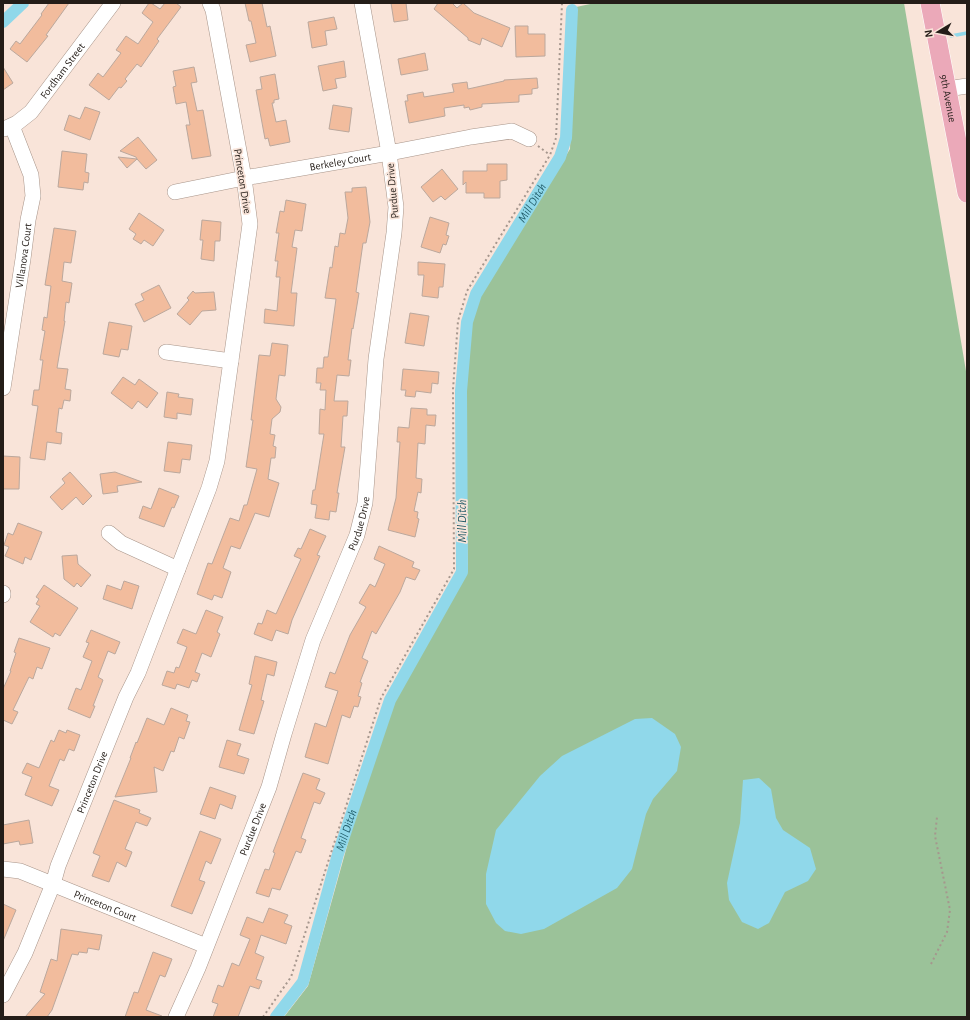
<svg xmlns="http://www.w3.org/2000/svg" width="970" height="1020" font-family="'Alegreya Sans',sans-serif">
<rect width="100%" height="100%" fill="#f9e4d9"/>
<path fill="#9bc299" d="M595,3h309l63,374v640h-683l24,-31 60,-215 30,-81 70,-121 -5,-181 8,-65 7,-23 92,-151 6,-142z"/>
<path fill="#90d8ea" d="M652,718l23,16 6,13 -4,24 -24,28 -7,15 -14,55 -15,19 -73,41 -23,5 -16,-3 -9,-8 -10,-19v-30l10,-44 44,-54 22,-20 73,-37z
M759,778l12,11 5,29 7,12 27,18 6,21 -8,12 -23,11 -16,31 -11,6 -16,-7 -13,-22 -2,-17 13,-60 3,-43z"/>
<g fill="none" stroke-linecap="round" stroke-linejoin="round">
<path stroke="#90d8ea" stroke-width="3.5" d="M951,36l16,-3"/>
<g stroke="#90d8ea" stroke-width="12">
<path d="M3,22l20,-19"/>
<path id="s1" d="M276,1017l27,-35 35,-128 52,-154 72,-128 -1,-181 6,-69 9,-28 84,-137 6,-19 6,-128"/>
</g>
</g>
<path fill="#f2bc9d" stroke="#bba89d" d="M49,3h20l-23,32 2,1 -21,26 -17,-13 6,-8 4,3 22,-29 -1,-1z
M149,3h2l9,6 5,-6h11l5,4 -24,32 2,2 -18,26 -4,-3 -12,15 2,2 -6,7 -2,-1 -10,13 -20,-15 9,-12 5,4 18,-24 -5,-3 10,-14 12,8 15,-22 -11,-9z
M245,3h17l5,24 3,-1 6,30 -26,6 -4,-17 10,-2 -5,-22h-2z
M391,3h15l2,17 -14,2z
M438,3h14l5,5 6,-5 11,10 36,15 -8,19 -20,-9 -2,7 -12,-5v-2l-34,-29z
M334,17l3,12 -12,2 2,14 -15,3 -4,-26z
M515,26h13v8h17v22l-29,1z
M425,53l3,17 -27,5 -3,-16z
M344,61l2,16 -11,2 2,9 -14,3 -5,-25z
M3,67l10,16 -10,7z
M194,67l3,15 -6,1 6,28 6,-1 8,46 -19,3 -6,-34h4l-4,-23 -10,2 -3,-17 3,-1 -3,-15z
M275,74l4,25 -5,1v3h-2l4,19 10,-2 4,22 -20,4 -2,-8 -3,1 -9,-49 6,-1 -2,-12z
M537,78l1,10 -6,1v5l-13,1v7l-37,2v3l-12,3 -1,-3 -5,1v-3l-20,3 1,8 -36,7 -4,-22h3l-1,-6 16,-3 1,5 30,-5 -2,-8 15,-2 1,7 36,-8v-1z
M333,105l19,3 -3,24 -20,-3z
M85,107l15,5 -10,28 -26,-10 5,-15 11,4z
M138,137l19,23 -11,9 -9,-10 -10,9 -9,-11 19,2 -1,-2 -16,-6z
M62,151l25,3 -2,18 4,1 -1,10 -4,-1 -1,8 -25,-3z
M487,164h20v16l-7,1v17h-16v-5h-18v-11l-3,3v-14h24z
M442,169l16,20 -13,11 -4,-4 -8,6 -12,-15z
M366,187l4,35 -4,21h-3l-7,49 3,1 -6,36 -1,-1 -4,32h3l-2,16 -12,-1 -3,26h14l-1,15h-4l-2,31h4l-8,46h2l-3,19 -6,-1 -1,9 -14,-2 2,-13 -6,-1 2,-14h2l9,-56h-5l1,-25 5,1 1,-20h-6l1,-7h-5l1,-15h6l1,-11h4l8,-58 -11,-1 5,-31 2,1 3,-22 3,1 2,-14 5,1 3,-16 -3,-26h7v-4z
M286,200l20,4 -4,27 -7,-1 -3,17 5,1 -6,45h6l-3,33 -30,-3 1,-14 12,2 3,-34h-4l2,-16h-3l4,-28h-3l4,-22 4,1z
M139,213l25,17 -11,16 -9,-6 -3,4 -8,-5 3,-5 -7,-5z
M430,217l19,6 -3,12 3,1 -3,9 -3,-1 -3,9 -19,-6z
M202,220l19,2 -1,19h-5l-1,20 -13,-2 2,-19h-3z
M54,228l22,3 -5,32 -7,-1 -2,19 10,2 -3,20 -3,-1 -2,19h1l-8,47 11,1 -3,20 6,1 -1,11 -6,-1 -2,9 -3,-1 -3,24 6,1 -1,11 -14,-2 -2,18 -15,-2 8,-52 -6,-1 2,-15h5l4,-30h-3l5,-29 -3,-1 2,-13 3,1 4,-32 -6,-1z
M418,262l27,2 -2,23h-4l-1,11 -16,-2 2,-21h-6z
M159,285l12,23 -27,14 -9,-18 9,-4 -3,-6z
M193,291l2,2 19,-1 2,18 -14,1 -12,14 -13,-11 12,-14 -2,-2z
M410,313l19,3 -5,30 -19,-3z
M109,322l23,4 -4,24 -7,-1 -2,8 -16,-3z
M272,343l16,2 -3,31 -6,-1 -3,24 5,8 -1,5 -8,7 -2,15 5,1 -2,11 3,1 -1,11h-4l-3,21 11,4 -10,34 -14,-4 -15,36 -9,-3 -8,22 8,4 -9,26 -8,-3 -2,5 -15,-6 11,-31 4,1 18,-46 9,3 5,-16h3l10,-36 -11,-2 7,-47h-2l8,-65 11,1z
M403,369l36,3 -1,12 -6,-1 -1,10 -15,-2 -1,6 -10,-1 1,-6h-5z
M123,377l12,8 4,-6 19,14 -11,15 -9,-7 -6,8 -21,-16z
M167,392l12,2 -1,3 15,2 -2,16 -14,-2v6l-13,-2z
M411,408l16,1v6h9l-1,11 -9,-1 -1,19 -7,-1 -2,35 6,1 -1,14 -3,-1 -4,19 4,1 -1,6 2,1 -4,18 -27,-7 8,-32 4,-56h-3l1,-15 11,1z
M168,442l24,3 -2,15 -8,-1 -2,14 -16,-2z
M3,456l17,1 -1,32h-16z
M70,472l22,24 -9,9 -7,-8 -14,13 -12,-13 15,-14 -3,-4z
M115,472l27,10 -25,4 1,6 -15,2 -3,-20z
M159,488l20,8 -5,12 -2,-1 -8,20 -25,-9 4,-12 8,3z
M18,523l24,9 -11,28 -6,-3 -2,7 -18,-8 4,-9 -5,-2 4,-12 5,2z
M310,529l16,7 -9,19 3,1 -28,64 -4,14 -12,-4 -4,11 -18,-7 4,-11 4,1 5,-14 9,4 25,-55 -7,-3 4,-8 3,1z
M379,546l35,16 -2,5 8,3 -5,10 -9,-3 -6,15 -24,42 -4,-3 -10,27 6,3 -8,21 2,1 -4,13 3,1 -3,10 -4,-1 -4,12 -8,-3 -14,49 -23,-7 10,-34 11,4 12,-36 -13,-4 5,-15 5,2 15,-39 16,-28 -7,-4 11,-19 5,3 10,-23 -11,-5z
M77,555l1,9 13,11 -10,12 -4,-4 -3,4 -10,-8 -2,-23z
M124,581l15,5 -7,23 -29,-10 4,-14 14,5z
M44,585l34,23 -18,28 -5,-3 -2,4 -23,-15 10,-16 -4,-2 3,-5 -3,-2z
M206,610l17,7 -6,15 3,2 -9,23 -9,-4 -7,19 5,2 -3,8 -5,-2 -3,8 -12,-4 -2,5 -13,-4 5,-14 7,2 2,-6 3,1 8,-21 -10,-4 6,-14 13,5z
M91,630l29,12 -5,12 -7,-3 -10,26 5,3 -10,26h2l-5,12 -22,-9 8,-21 5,2 11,-29 -9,-4 6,-14 -3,-1z
M19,638l31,10 -8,21 -5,-2 -4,12 -4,-2 -16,33 5,2 -6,12 -9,-4v-31l8,-18h-1l6,-18 -2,-1z
M255,656l22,6 -3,14 -7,-2 -6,26 3,1 -10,33 -15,-4 13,-45 -3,-1z
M171,708l17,7 -2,6 4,1 -6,17 -5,-2 -5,15 -3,-1 -8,20 -9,-4 3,25 -42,5 16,-39h-1l6,-16 1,1 10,-25 17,7z
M59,730l7,3 1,-3 13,5 -6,16 -5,-2 -5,12 -4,-2 -11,27 10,4 -7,16 -27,-11 7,-18 -10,-4 5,-10 12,5 12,-28 3,2z
M227,740l14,4 -4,11 12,4 -5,15 -25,-7z
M303,773l17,6 -4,10 9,4 -5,11 -6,-2 -13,36 5,2 -5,13 -5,-2 -16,39 -8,-2 -3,9 -13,-4 9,-24 4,1 6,-17 -2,-1z
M210,787l26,9 -4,13 -12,-5 -5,15 -15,-5z
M114,800l26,10 -1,3 12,5 -4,8 -11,-4 -11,27 7,3 -6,15 -9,-5 -8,20 -17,-6 8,-20 -7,-3z
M29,820l4,23 -13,2 -1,-4 -16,3v-19z
M200,831l21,8 -10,25 -5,-3 -7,19 6,2 -13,32 -21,-8z
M3,904l13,6 -13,31z
M269,908l19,7 -4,8 8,3 -6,18 -25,-9 -6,18 9,4 -8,22 6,2 -3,8 -9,-3 -12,31h-25l5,-13 -6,-2 6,-17 5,2 9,-24 7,3 11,-27 -10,-4 7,-18 16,6z
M61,929l41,6 -3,15 -11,-2 -1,5 -8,-1 -1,3 -6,-1 -20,56 -5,7h-22l20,-23 -5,-2 11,-33 6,2z
M153,952l19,7 -7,18 -5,-2 -14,35 16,6v1h-37l9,-25 4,1z"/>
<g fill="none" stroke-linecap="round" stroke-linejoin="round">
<defs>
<g id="minor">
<path d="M947,89l20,-3"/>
<path id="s2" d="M4,129l13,-6 14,-11 82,-109"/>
<path id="s3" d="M175,192l69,-14 145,-25 82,-16 41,-6 17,8"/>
<path d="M166,352l65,9"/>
<path id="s4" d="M3,388l20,-129 5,-39 5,-24 -2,-21 -19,-49"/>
<path d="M109,533l12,10 57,26"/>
<path d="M3,595v-2"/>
<path id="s5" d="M3,869l17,2 186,75"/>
<path id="s6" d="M3,995l22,-42 28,-69 5,-18 68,-169 12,-24 71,-185 8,-27 33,-237 -6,-46 -31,-168 -3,-7"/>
<path id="s7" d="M176,1017l22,-49 71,-181 15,-53 29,-94 44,-105 8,-32 11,-144 18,-126 2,-26 -7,-54 -27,-150"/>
</g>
<g id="major">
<path id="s8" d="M930,3l37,190"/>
</g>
</defs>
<use href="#minor" stroke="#a8958a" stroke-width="16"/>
<use href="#major" stroke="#fff" stroke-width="20"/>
<path stroke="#a5968d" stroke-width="2" stroke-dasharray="2 3" stroke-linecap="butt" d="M538,146l12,9
M931,964l16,-32 3,-22 -15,-74 2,-19
M263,1017l28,-40 90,-279 73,-129 -1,-180 5,-68 9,-30 83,-136 6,-17 6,-135"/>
<use href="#minor" stroke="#fff" stroke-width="15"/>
<use href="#major" stroke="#eba9b9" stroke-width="19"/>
</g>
<g text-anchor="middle" stroke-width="3.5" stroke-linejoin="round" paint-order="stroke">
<g font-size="11" fill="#241d18" stroke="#f9e4d9">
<text dy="4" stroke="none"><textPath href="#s2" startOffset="84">Fordham Street</textPath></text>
<text dy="4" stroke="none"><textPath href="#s8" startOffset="97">9th Avenue</textPath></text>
<text dy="4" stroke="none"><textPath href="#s3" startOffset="168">Berkeley Court</textPath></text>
<text transform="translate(243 181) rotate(81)" y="4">Princeton Drive</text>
<text transform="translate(392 191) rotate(-95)" y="4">Purdue Drive</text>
<text dy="4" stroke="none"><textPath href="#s4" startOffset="134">Villanova Court</textPath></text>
<text dy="4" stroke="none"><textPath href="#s7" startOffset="527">Purdue Drive</textPath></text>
<text dy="4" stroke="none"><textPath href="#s6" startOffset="231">Princeton Drive</textPath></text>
<text dy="4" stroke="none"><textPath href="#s7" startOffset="203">Purdue Drive</textPath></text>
<text dy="4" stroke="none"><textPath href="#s5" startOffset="109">Princeton Court</textPath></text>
</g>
<g font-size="12" font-style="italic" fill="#1f5a67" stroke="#f9e4d9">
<text dy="4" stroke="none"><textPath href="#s1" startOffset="873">Mill Ditch</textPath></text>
<text transform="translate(462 521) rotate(-90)" y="4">Mill Ditch</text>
<text dy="4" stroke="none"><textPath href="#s1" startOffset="202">Mill Ditch</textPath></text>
</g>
</g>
<rect width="970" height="1020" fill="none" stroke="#241d18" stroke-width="8"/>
<g transform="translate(938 32) rotate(260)" stroke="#f9e4d9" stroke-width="3" paint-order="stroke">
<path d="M0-3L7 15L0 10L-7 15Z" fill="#241d18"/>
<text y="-6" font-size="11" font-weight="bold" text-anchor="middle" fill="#241d18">N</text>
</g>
</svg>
